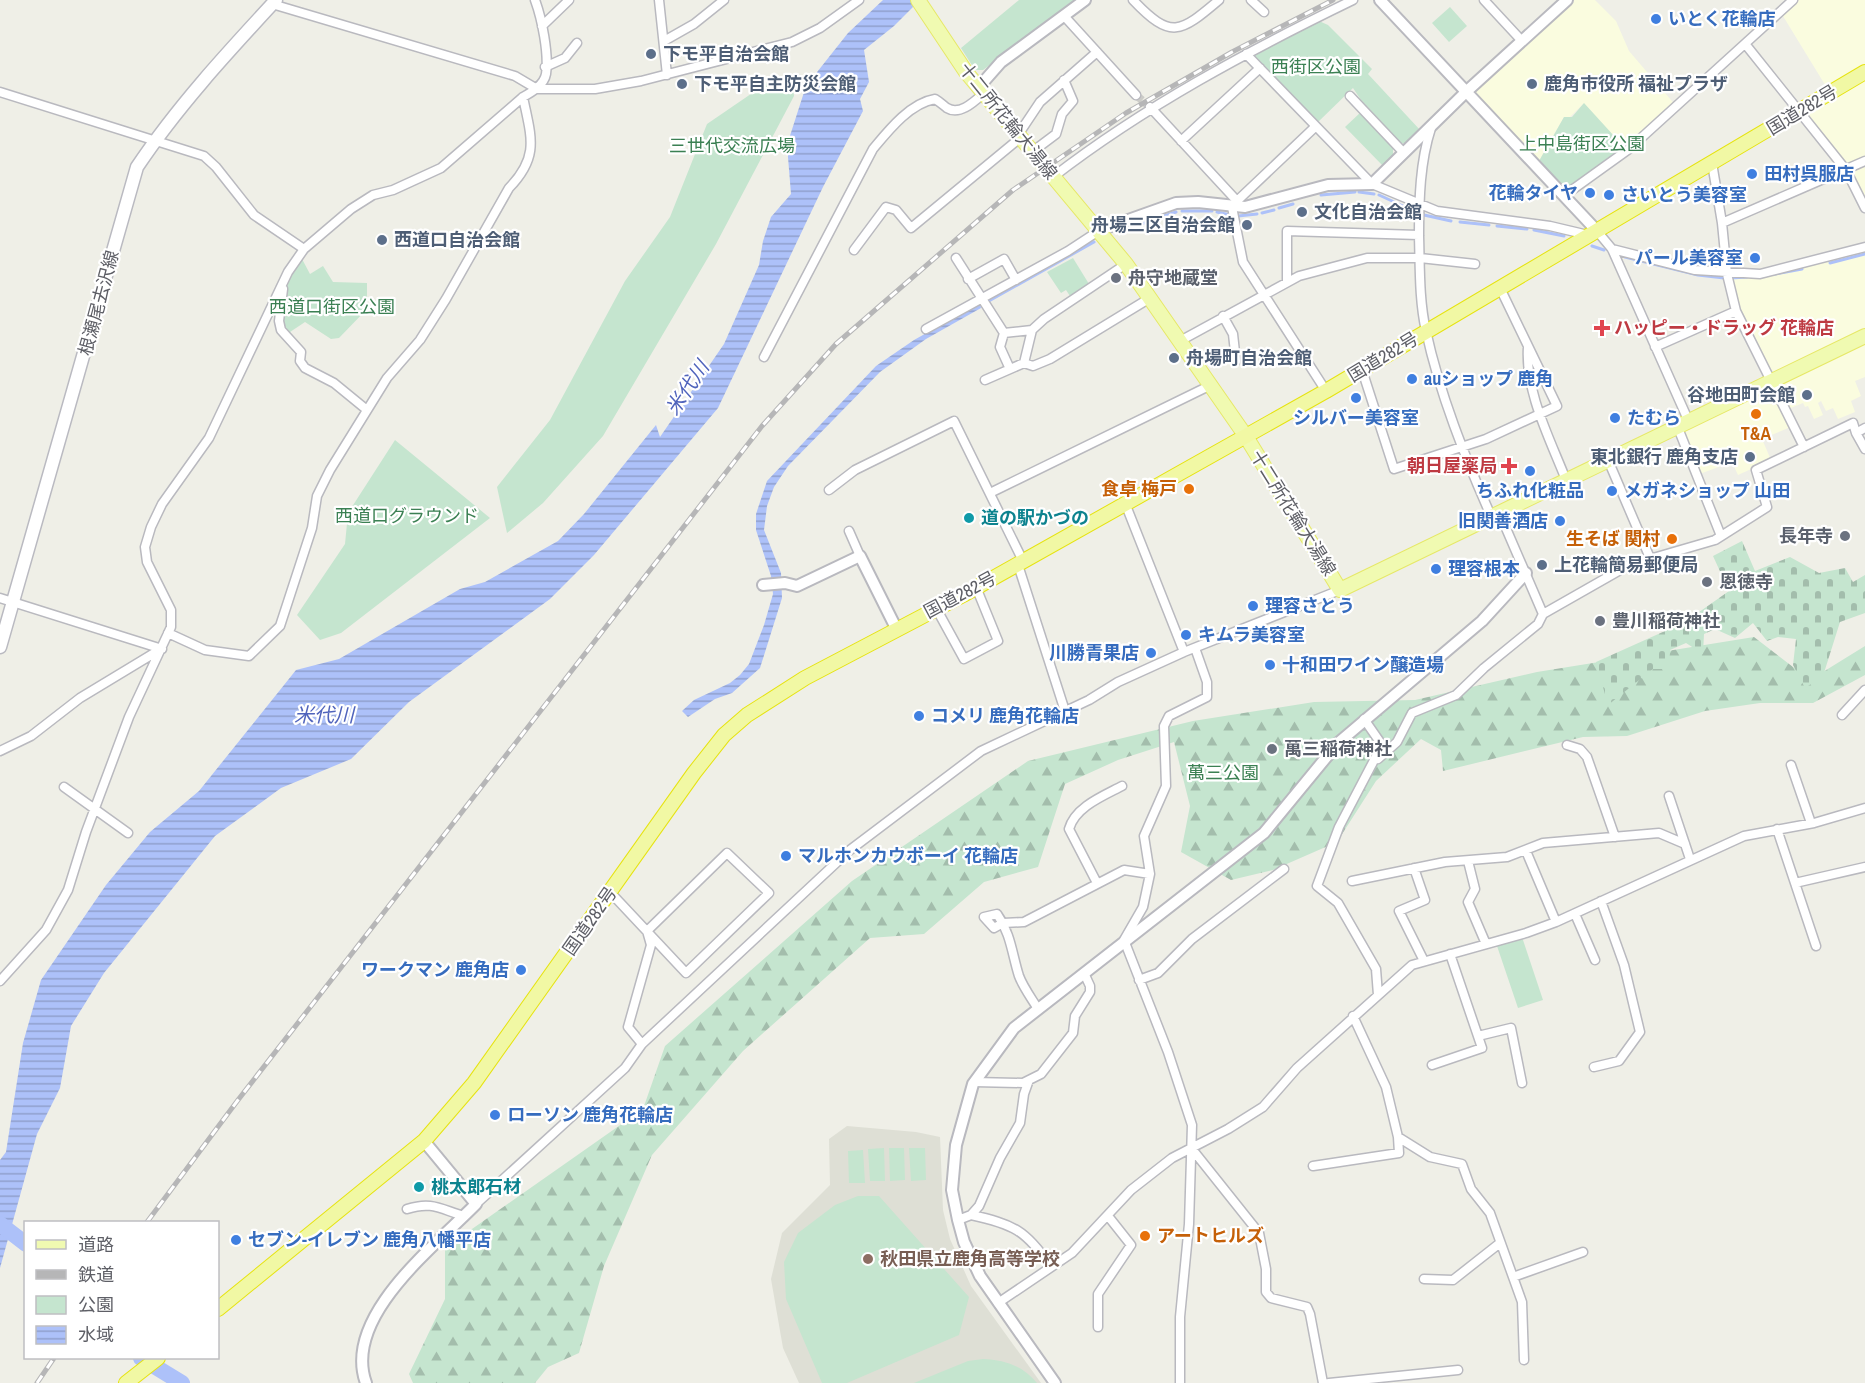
<svg xmlns="http://www.w3.org/2000/svg" width="1865" height="1383" font-family="'Archivo Narrow','Noto Sans JP',sans-serif">
<defs>
<pattern id="forest-firs" width="22" height="20" patternUnits="userSpaceOnUse" patternTransform="scale(1.5)"><rect width="22" height="20" fill="#c5e5cf"/><path d="M5 1l3.5 6h-7zM16 11l3.5 6h-7z" fill="#a3bdac"/></pattern>
<pattern id="cemetery-stones" width="16" height="16" patternUnits="userSpaceOnUse" patternTransform="scale(1.5)"><rect width="16" height="16" fill="#c5e5cf"/><path d="M2 7V4a2 2 0 0 1 4 0v3zM10 15v-3a2 2 0 0 1 4 0v3z" fill="#a3bdac"/></pattern>
<pattern id="water-rules" width="6" height="5" patternUnits="userSpaceOnUse" patternTransform="scale(1.5)"><rect width="6" height="5" fill="#adc1f9"/><path d="M0 2.5h6" fill="none" stroke="#90a0cd"/></pattern>
</defs>
<rect width="100%" height="100%" fill="#efefe7"/>
<path fill="#fafcdf" d="M1566,0h29l21,21 13,30 48,56 -52,41 -42,-44 -13,13h-6l-25,44 -72,-70z
M1799,0h66v208l-19,-38 -45,-59 29,-18 -47,-77z
M1865,247v130l-10,4 6,15 -10,5 4,11 -17,7 -5,-11 -7,3 -5,-10 -3,2 5,12 -9,4 -6,-13 -3,1 -2,-4 -17,7 7,16 -31,13 9,21 -33,15 -6,-13 -35,13 -19,-47 95,-47 -37,-70 -9,-37h33z"/>
<path fill="#dedfd5" d="M847,1126l69,6 24,5 3,73 7,29 21,47 70,97h-242l-16,-35 -12,-69 11,-46 48,-48 -1,-46z"/>
<path fill="#c5e5cf" d="M1019,0h58l-94,70h-8l-14,-22z
M1450,7l17,19 -18,16 -17,-19z
M1319,21l9,4 44,44 -4,5 53,57 -12,13 -8,-1 -40,-43 -8,-12 -36,35 -66,-68z
M792,80l2,16 -78,148 -113,192 -60,67 -36,30 -10,-46 53,-67 75,-139 45,-64 37,-93 63,-43z
M1584,103l41,45 -58,41 -28,-28 25,-44h8z
M1361,112l32,35v8l-10,11 -38,-39z
M1073,258l16,26 -19,12 -4,-6 -5,3 -14,-21z
M302,259l8,15 13,-8 10,16 34,1v26l-28,29 -8,1 -26,-17 -18,12c-16,-21 1,-57 15,-75z
M395,440l95,78 -149,115 -21,7 -23,-25 48,-71 3,-31z
M1522,937l21,63 -25,8 -21,-62z
M884,1148l1,33h-15l-2,-32z
M889,1148h15l1,32 -15,1z
M909,1148h16l1,32 -15,1z
M863,1150l2,33h-16l-1,-32z
M858,1196h21l90,101 -10,38 -112,48h-25l-36,-84 -2,-37 14,-29 37,-28z
M983,1359c22,1 40,7 54,24h-123l54,-22z"/>
<path fill="url(#forest-firs)" d="M1754,637l56,43 55,-34v29l-52,28h-53l-55,8 -78,25 -44,1 -140,34 -2,-21 -20,-11 -45,42 -39,61 -64,28 -42,10 -50,-28 9,-46 -16,-64 -56,18 -53,24 -27,83 -54,15 -60,52 -54,4 -127,113 -91,104 -48,111 -25,87 -31,14 -13,16h-122l-4,-9 36,-75v-51l198,-139 22,-63 187,-165 176,-120 165,-40 121,-19 101,-2 122,-28z"/>
<path fill="url(#cemetery-stones)" d="M1742,541l13,30 35,-14 29,16 26,-5 8,14 12,-7v38l-25,9 -17,54 -18,12 -12,-23 3,-26 -18,-2 -11,4 -14,-18 -18,15 -20,-9 -11,5 -1,20 -17,-11 -16,7 -1,19h-16l-45,36 -12,-43 89,-40 44,-31 -16,-35z"/>
<path fill="url(#water-rules)" d="M883,0h37l-26,26 -30,24 5,32 -9,17 3,12 -40,76 -105,221 -124,147 -44,44 -141,103 -58,57 -70,29 -66,48 -111,137 -33,53 -11,62 -23,46 -37,134v-108l6,-8 17,-109 18,-63 65,-95 44,-53 49,-41 97,-121 43,-11 121,-70 25,-7 73,-41 26,-27 72,-89 4,12 64,-93 35,-79 4,-24 8,-24 20,-23 -4,-49 19,-59 42,-53z
M980,303l1,5 -55,31 -46,33 -92,94 -14,21 -7,19 -3,24 17,43 1,25 -22,70 -28,25 -17,6 -27,18 -6,-6 12,-11 36,-17 10,-8 9,-11 15,-39 9,-31 -2,-18 -15,-46v-16l11,-33 109,-115 38,-26z"/>
<g fill="none" stroke-linecap="round" stroke-linejoin="round">
<path stroke="#adc1f9" stroke-width="3" d="M1359,192l15,2
M1321,195l34,-3
M1379,195l37,17
M1279,208l14,-4
M1182,211h30
M1217,212l13,3
M1262,213l12,-3
M1424,215l27,6
M1238,216l19,-2
M1460,222l29,3
M1497,226l30,3
M1534,230l30,6
M1118,232l58,-20
M1592,246l12,4
M1625,257l73,18 26,3
M1830,263l35,-9
M1775,274l27,-5
M1731,278l16,-1
M987,302l107,-60"/>
<path stroke="#adc1f9" stroke-width="16" d="M0,1224l26,20
M141,1358l41,25"/>
<path stroke="#cbcbc7" stroke-width="8" stroke-dasharray="8 4" stroke-linecap="butt" d="M1136,95l14,12"/>
<defs>
<path id="minor" d="M659,0l8,75
M1133,0c38,40 47,33 86,0
M1251,0l13,12
M1484,0l38,41
M272,4l243,72 22,13h58l46,-8 151,-39 28,-14 39,-28
M1065,17l71,78
M542,26l27,-26
M664,41l30,-17 30,-24
M1746,45l100,125 19,38
M1246,54l126,130 65,27 113,15 38,9
M545,67l20,-9 12,-15
M0,92l204,64 12,11 38,48 50,34
M1350,96l54,57
M1150,107l87,94 -5,6 11,55 83,129
M1431,128c-11,34 -12,71 -12,108 1,31 0,64 7,95 14,64 39,126 65,185
M1018,135l22,-33 57,-50
M1181,141l79,-73
M1032,152l24,-18 6,-20 11,-13 -9,-21
M1712,163l10,60 5,51 9,37 68,136
M1053,177c92,-71 195,-126 300,-177
M1565,195l64,-46 164,-149
M1237,201l78,-74
M1722,223l143,-62
M1597,231l15,18 77,173
M1612,249l83,21 65,4 105,-27
M854,250l32,-43 10,3 15,18 109,-90
M956,258l48,75 28,-3
M968,279l36,-20 12,21
M1287,282v-51l132,4
M283,289l-4,32 2,9 20,22 -1,9 5,7 29,15 33,27
M1223,316l10,18 3,27
M926,329l142,-78 32,-21
M1004,333l-4,14 10,22
M1180,341l119,-65 68,-18h53l55,6
M1528,347c-3,45 22,92 38,133
M1655,347l81,-36
M764,357l109,-208c15,-18 37,-46 62,-50 5,3 8,6 12,9 13,8 28,-7 37,-15
M1024,363l8,-33 12,-11 82,-55
M1362,370l32,99 92,-30 71,-33 -57,-118
M985,380l39,-17 9,3 17,-7 100,-61
M1678,428l43,108
M1856,433l9,16
M1608,460l42,98
M829,490l26,-20 99,-49 69,140
M990,493l221,-108
M1125,503l59,149
M1499,512l44,102 86,-49 86,-25 52,-33 -11,-37 97,-47 3,10 9,-5
M849,531l11,25
M1018,565l47,146
M0,598l162,51
M936,608l28,51 34,-18 -22,-54
M168,633l37,17 44,6 31,-30 32,-98 5,-32 13,-26 57,-92 33,-38 26,-41 63,-111c31,-32 22,-51 14,-91
M1842,715l23,-25
M1364,719l18,26 -43,82 -22,59 21,17 38,66 2,26
M1567,745l13,4 7,8 28,80
M0,751l31,-15 49,-38 81,-49
M1378,759l19,-17 15,-29 44,-18 28,-27 54,-44 5,-10
M1791,765l20,58
M64,787l64,46
M1669,796l21,63
M1777,829l39,117
M1526,851l30,71
M1468,861l7,28 -7,13 18,42
M1414,868l11,32 -26,11 25,50
M1352,881l93,-19 62,-5 36,-14 116,-10 26,11
M1097,883l-28,-54c6,-22 34,-33 53,-43
M1795,883l70,-16
M610,892c25,27 51,54 76,81l83,-80 -42,-40 -80,78 4,14 -23,82 14,17
M1575,914l20,46
M1139,980l19,-7 34,-34 92,-70
M0,981l46,-51 22,-40 18,-58 43,-115 42,-90v-17l-24,-48 -2,-15 6,-20 11,-23 47,-66 79,-166 16,-23 47,-40 22,-14 20,-5 48,-22 82,-71c9,-5 21,-12 23,-23 3,-20 -4,-55 -11,-74
M1038,1009c-6,-10 -15,-22 -19,-33 -7,-22 -8,-42 -22,-62l-13,3 10,11 9,-5 21,-1 100,-52 26,4
M1353,1016l33,71 12,50 32,20 32,7 9,25 19,24 32,89 2,58
M1478,1036l33,-8 11,55
M1432,1065l50,-17 -32,-94
M1594,1067l25,-6 21,-29 -16,-67 -23,-64
M974,1082l49,1 18,-9 32,-41 2,-17 15,-24v-6l-6,-13
M1192,1149l67,84 7,36v23l5,6 36,9 3,7 13,69
M1313,1166l86,-13 -1,-16
M476,1204l149,-136 17,-24 208,-194 131,-99 108,-51 29,-18 66,-30 156,-62
M407,1209c25,-8 33,0 57,7
M971,1215c42,9 55,15 80,52
M958,1220l13,-5 8,-9 21,-48 20,-35 4,-29 5,-14
M1513,1277l70,-25
M1424,1279l29,1 47,-37
M998,1303l74,-50 59,-63 41,-32 56,-29 35,-22 34,-39 115,-103 114,-32 30,-11 188,-86 70,-13 51,-15
M1098,1327v-33l33,-49 -23,-29
M1180,1383v-66l9,-93 3,-99 -24,-73 -44,-112 19,-33 7,-33 -6,-38 22,-50 -2,-60 5,-10 38,-19v-15l-12,-34
M1329,1383l129,-13"/>
<path id="tertiary" d="M1380,0l217,231
M979,87l22,-25 84,-62
M1100,230l76,-27 22,-1 47,5 83,-22 44,-1 95,-93 100,-91
M763,585l22,-2 12,3 63,-30 36,72
M366,1383c-24,-66 69,-137 110,-179l-52,-63
M1055,1383l-75,-107 -16,-34 -6,-22 -6,-30 4,-45 17,-61 41,-56 250,-195 74,-90 144,-122 44,-48"/>
<path id="secondary" d="M0,647l137,-480c40,-60 90,-114 139,-167"/>
<path id="primary" d="M918,0l48,72 160,192 119,171 95,155 525,-254"/>
<path id="trunk" d="M218,1309l206,-168 50,-58 220,-310 30,-38 23,-20 58,-37 158,-83 363,-204 539,-319
M126,1383l32,-25"/>
</defs>
<use href="#minor" stroke="#b9b9bf" stroke-width="11"/>
<use href="#tertiary" stroke="#b9b9bf" stroke-width="14"/>
<use href="#secondary" stroke="#babac1" stroke-width="15"/>
<use href="#primary" stroke="#e6e867" stroke-width="16"/>
<use href="#trunk" stroke="#e6e310" stroke-width="16"/>
<use href="#minor" stroke="#fff" stroke-width="8"/>
<use href="#tertiary" stroke="#fff" stroke-width="10"/>
<use href="#secondary" stroke="#fff" stroke-width="12"/>
<use href="#primary" stroke="#f0fab1" stroke-width="14"/>
<use href="#trunk" stroke="#f1f8a4" stroke-width="14"/>
<defs>
<path id="rail" d="M147,1222l91,-122 524,-674 74,-82 177,-154 113,-77 106,-61 101,-52
M37,1383l17,-25"/>
</defs>
<use href="#rail" stroke="#b6b6b7" stroke-width="5"/>
<use href="#rail" stroke="#fff" stroke-width="3" stroke-dasharray="9" stroke-linecap="butt"/>
</g>
<g fill="#3f7fe0" stroke="#fff" stroke-width="2">
<circle cx="1656" cy="19" r="6"/>
<circle cx="1752" cy="174" r="6"/>
<circle cx="1590" cy="193" r="6"/>
<circle cx="1609" cy="195" r="6"/>
<circle cx="1755" cy="258" r="6"/>
<circle cx="1412" cy="379" r="6"/>
<circle cx="1356" cy="398" r="6"/>
<circle cx="1615" cy="418" r="6"/>
<circle cx="1530" cy="471" r="6"/>
<circle cx="1612" cy="491" r="6"/>
<circle cx="1560" cy="521" r="6"/>
<circle cx="1436" cy="569" r="6"/>
<circle cx="1253" cy="606" r="6"/>
<circle cx="1186" cy="635" r="6"/>
<circle cx="1151" cy="653" r="6"/>
<circle cx="1270" cy="665" r="6"/>
<circle cx="919" cy="716" r="6"/>
<circle cx="786" cy="856" r="6"/>
<circle cx="521" cy="970" r="6"/>
<circle cx="495" cy="1115" r="6"/>
<circle cx="236" cy="1240" r="6"/>
</g>
<g fill="#5c6f8a" stroke="#fff" stroke-width="2">
<circle cx="651" cy="54" r="6"/>
<circle cx="682" cy="84" r="6"/>
<circle cx="1532" cy="84" r="6"/>
<circle cx="1302" cy="212" r="6"/>
<circle cx="1247" cy="225" r="6"/>
<circle cx="382" cy="240" r="6"/>
<circle cx="1174" cy="358" r="6"/>
<circle cx="1807" cy="395" r="6"/>
<circle cx="1750" cy="457" r="6"/>
<circle cx="1542" cy="565" r="6"/>
</g>
<g fill="#6b7280" stroke="#fff" stroke-width="2">
<circle cx="1116" cy="278" r="6"/>
<circle cx="1845" cy="536" r="6"/>
<circle cx="1707" cy="582" r="6"/>
<circle cx="1600" cy="621" r="6"/>
<circle cx="1272" cy="749" r="6"/>
</g>
<g fill="#e0444e" stroke="#fff" stroke-width="2">
<path d="M1599 319h6v6h6v6h-6v6h-6v-6h-6v-6h6z"/>
<path d="M1506 457h6v6h6v6h-6v6h-6v-6h-6v-6h6z"/>
</g>
<g fill="#e8710a" stroke="#fff" stroke-width="2">
<circle cx="1756" cy="414" r="6"/>
<circle cx="1189" cy="489" r="6"/>
<circle cx="1672" cy="539" r="6"/>
<circle cx="1145" cy="1236" r="6"/>
</g>
<g fill="#0f9aa8" stroke="#fff" stroke-width="2">
<circle cx="969" cy="518" r="6"/>
<circle cx="419" cy="1187" r="6"/>
</g>
<circle fill="#8d6e63" stroke="#fff" stroke-width="2" cx="868" cy="1259" r="6"/>
<g text-anchor="middle" stroke-width="4.5" stroke-linejoin="round" paint-order="stroke">
<g font-size="18" font-weight="bold" fill="#366cbe" stroke="#fff" text-anchor="start">
<text x="1668" y="25">いとく花輪店</text>
<text x="1764" y="180">田村呉服店</text>
<text x="1578" y="199" text-anchor="end">花輪タイヤ</text>
<text x="1621" y="201">さいとう美容室</text>
<text x="1743" y="264" text-anchor="end">パール美容室</text>
<text x="1424" y="385">auショップ 鹿角</text>
<text x="1356" y="424" text-anchor="middle">シルバー美容室</text>
<text x="1627" y="424">たむら</text>
<text x="1530" y="497" text-anchor="middle">ちふれ化粧品</text>
<text x="1624" y="497">メガネショップ 山田</text>
<text x="1548" y="527" text-anchor="end">旧関善酒店</text>
<text x="1448" y="575">理容根本</text>
<text x="1265" y="612">理容さとう</text>
<text x="1198" y="641">キムラ美容室</text>
<text x="1139" y="659" text-anchor="end">川勝青果店</text>
<text x="1282" y="671">十和田ワイン醸造場</text>
<text x="931" y="722">コメリ 鹿角花輪店</text>
<text x="798" y="862">マルホンカウボーイ 花輪店</text>
<text x="509" y="976" text-anchor="end">ワークマン 鹿角店</text>
<text x="507" y="1121">ローソン 鹿角花輪店</text>
<text x="248" y="1246">セブン-イレブン 鹿角八幡平店</text>
</g>
<g font-size="18" font-weight="bold" fill="#4e5e75" stroke="#fff" text-anchor="start">
<text x="663" y="60">下モ平自治会館</text>
<text x="694" y="90">下モ平自主防災会館</text>
<text x="1544" y="90">鹿角市役所 福祉プラザ</text>
<text x="1314" y="218">文化自治会館</text>
<text x="1235" y="231" text-anchor="end">舟場三区自治会館</text>
<text x="394" y="246">西道口自治会館</text>
<text x="1186" y="364">舟場町自治会館</text>
<text x="1795" y="401" text-anchor="end">谷地田町会館</text>
<text x="1738" y="463" text-anchor="end">東北銀行 鹿角支店</text>
<text x="1554" y="571">上花輪簡易郵便局</text>
</g>
<g font-size="18" fill="#3b8053" stroke="#fff">
<text x="1316" y="73">西街区公園</text>
<text x="1582" y="150">上中島街区公園</text>
<text x="732" y="152">三世代交流広場</text>
<text x="332" y="313">西道口街区公園</text>
<text x="407" y="522">西道口グラウンド</text>
<text x="1223" y="779">萬三公園</text>
</g>
<g font-size="18" fill="#5e5f66" stroke="#fff">
<text transform="translate(1802 110) rotate(-31)" y="6">国道282号</text>
<text transform="translate(1008 121) rotate(51)" y="6">十二所花輪大湯線</text>
<text transform="translate(99 303) rotate(-75)" y="6">根瀬尾去沢線</text>
<text transform="translate(1383 357) rotate(-31)" y="6">国道282号</text>
<text transform="translate(1293 513) rotate(58)" y="6">十二所花輪大湯線</text>
<text transform="translate(960 595) rotate(-28)" y="6">国道282号</text>
<text transform="translate(590 921) rotate(-55)" y="6">国道282号</text>
</g>
<g font-size="18" font-weight="bold" fill="#5b616d" stroke="#fff" text-anchor="start">
<text x="1128" y="284">舟守地蔵堂</text>
<text x="1833" y="542" text-anchor="end">長年寺</text>
<text x="1719" y="588">恩徳寺</text>
<text x="1612" y="627">豊川稲荷神社</text>
<text x="1284" y="755">萬三稲荷神社</text>
</g>
<g font-size="18" font-weight="bold" fill="#be3a42" stroke="#fff" text-anchor="start">
<text x="1614" y="334">ハッピー・ドラッグ 花輪店</text>
<text x="1497" y="472" text-anchor="end">朝日屋薬局</text>
</g>
<g font-size="18" font-weight="bold" fill="#c56008" stroke="#fff" text-anchor="end">
<text x="1756" y="440" text-anchor="middle">T&amp;A</text>
<text x="1177" y="495">食卓 梅戸</text>
<text x="1660" y="545">生そば 関村</text>
<text x="1157" y="1242" text-anchor="start">アートヒルズ</text>
</g>
<g font-size="18" font-weight="bold" fill="#0d838f" stroke="#fff" text-anchor="start">
<text x="981" y="524">道の駅かづの</text>
<text x="431" y="1193">桃太郎石材</text>
</g>
<g font-size="18" font-weight="bold" fill="#785e54" stroke="#fff" text-anchor="start">
<text x="880" y="1265">秋田県立鹿角高等学校</text>
</g>
<g font-size="20" font-style="italic" fill="#5064bc" stroke="#fff">
<text transform="translate(687 388) rotate(-56)" y="7">米代川</text>
<text x="324" y="722">米代川</text>
</g>
</g>
<rect x="24" y="1221" width="195" height="138" fill="#ffffff" stroke="#bfbfc2" stroke-width="1.5"/>
<rect x="36" y="1240" width="30" height="9" fill="#f0fab1" stroke="#bfbfc2" stroke-width="1.5"/>
<text x="78" y="1251" font-size="18" fill="#5e5f66">道路</text>
<rect x="36" y="1270" width="30" height="9" fill="#b6b6b7" stroke="#bfbfc2" stroke-width="1.5"/>
<text x="78" y="1281" font-size="18" fill="#5e5f66">鉄道</text>
<rect x="36" y="1296" width="30" height="18" fill="#c5e5cf" stroke="#bfbfc2" stroke-width="1.5"/>
<text x="78" y="1311" font-size="18" fill="#5e5f66">公園</text>
<rect x="36" y="1326" width="30" height="18" fill="url(#water-rules)" stroke="#bfbfc2" stroke-width="1.5"/>
<text x="78" y="1341" font-size="18" fill="#5e5f66">水域</text>
</svg>
